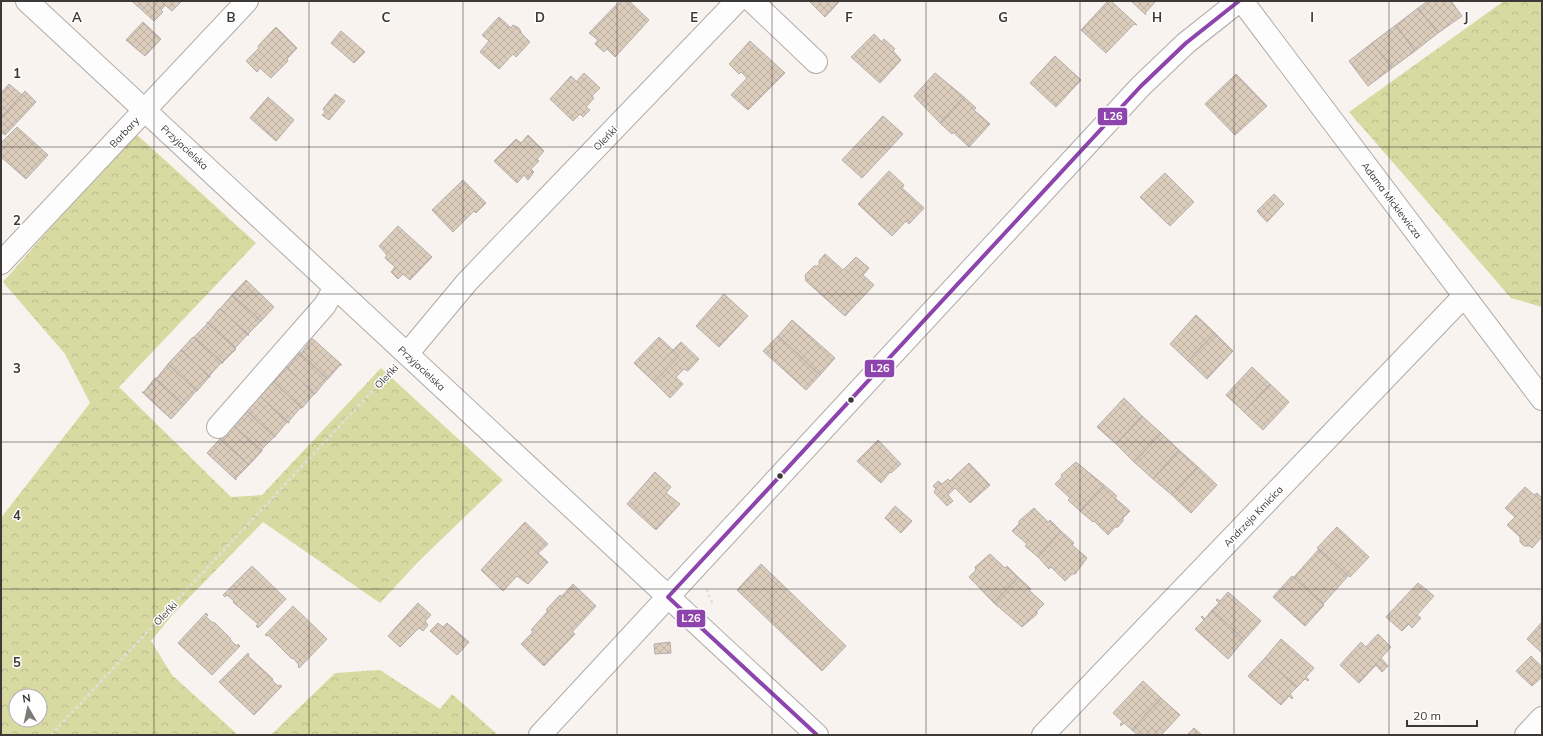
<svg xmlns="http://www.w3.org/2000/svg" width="1543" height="736" font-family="Mulish,sans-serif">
<defs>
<pattern id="forest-crowns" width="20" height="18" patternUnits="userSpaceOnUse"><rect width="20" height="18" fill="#d9daa1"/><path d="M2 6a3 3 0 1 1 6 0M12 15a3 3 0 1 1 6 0" fill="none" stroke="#bbbc8b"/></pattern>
<pattern id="building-cross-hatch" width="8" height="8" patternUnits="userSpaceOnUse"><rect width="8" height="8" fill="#dcccbc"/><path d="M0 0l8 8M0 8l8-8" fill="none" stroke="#beb0a2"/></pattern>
</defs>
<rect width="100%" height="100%" fill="#f8f3ef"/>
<path fill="url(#forest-crowns)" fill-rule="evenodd" d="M1504,1h38v306l-31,-9 -162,-186z
M134,132l122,111 -137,144 112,110 31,-2 119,-127 122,112 -85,82 -38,41 -117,-81 -90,92 -22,27 21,34 66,60h-237v-217l89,-115 -25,-49 -62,-72zM16,696h24v24h-24z
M380,670l60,39 12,-15 46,41h-227l64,-62z"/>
<path fill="url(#building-cross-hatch)" stroke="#b2aeab" d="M135,1h47l-10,10 -7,-6 -4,5 2,2 -9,9 -21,-19z
M620,1h9l20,19 -34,37 -8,-8 -3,3 -9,-8 3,-4 -9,-7z
M809,1h31l-15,16z
M1108,1h3l26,24 -3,-1 -28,29 -25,-23z
M1131,1h25l-11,12 1,2z
M1428,1h23l11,15 -24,17 -20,-25z
M1418,8l20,25 -23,18 -19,-26z
M499,17l12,11 2,-3 6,3 3,6 8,8 -14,15 -3,-3 -14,15 -19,-17 9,-11 -7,-6z
M143,22l18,17 -16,17 -19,-16z
M1396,25l19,26 -23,17 -20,-25z
M276,27l21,21 -10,11 1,2 -17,17 -11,-10 -3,4 -11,-11 13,-13 -1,-2z
M341,31l24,21 -11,11 -23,-20z
M874,34l8,8 2,-3 11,10 -2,2 8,9 -21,23 -29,-26z
M750,41l35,32 -37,37 -17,-15 16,-17 -6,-6 -2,2 -10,-10z
M1372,43l20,25 -24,18 -19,-25z
M1055,56l26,24 -25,27 -26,-24z
M584,73l16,15 -8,8 -15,-15z
M935,73l29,24 -24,26 -26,-27z
M1236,74l31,32 -32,29 -30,-31z
M571,76l23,22 -8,9 4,3 -7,7 -3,-3 -7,7 -23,-22z
M9,84l13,11 -21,23v-25z
M25,91l11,11 -31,33 -4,-3v-14z
M335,94l10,7 -16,19 -7,-5 3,-3 -2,-3z
M268,97l26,23 -18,21 -26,-23z
M964,97l12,11 -2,2 16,14 -21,23 -16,-15 -1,2 -12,-11z
M883,116l20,18 -41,44 -20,-18z
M17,127l31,28 -22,24 -25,-22v-14z
M528,135l16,16 -7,8 2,2 -8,8 3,3 -6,8 -4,-5 -7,8 -23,-22 22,-22 5,4z
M889,171l15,14 -2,3 22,20 -15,16 -3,-3 -14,15 -34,-32z
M1165,173l29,29 -24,24 -30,-29z
M463,180l23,23 -10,10 -2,-2 -21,21 -21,-22z
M1274,194l10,10 -17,18 -10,-11z
M398,226l34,31 -22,23 -7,-6 -5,5 -7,-7 4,-5 -10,-9 2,-3 -8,-9z
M825,254l18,16 13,-13 13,11 -6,7 11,10 -29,31 -39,-35 -1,-6 9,-9h5v-5z
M246,280l28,27 -13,14 -29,-26z
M724,294l24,22 -29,31 -23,-21z
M232,295l29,26 -13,13 1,1 -29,-26z
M219,309h1l29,26h-2l-12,13 1,1 -29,-27 1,1z
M1196,315l19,18 -27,28 -18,-17z
M792,320l43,38 -15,17 -42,-39z
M207,322l29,27 -13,13v1l-29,-26 13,-13z
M1215,333l18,18 -26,28 -19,-18z
M778,336l42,39 -14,15 -43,-39z
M193,337l30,26h-2l-11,12v2l-29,-27z
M659,337l20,19 -25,26 -20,-19z
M312,339h1l29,26h-2l-12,14 -29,-26h2z
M681,342l18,17 -11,12 -4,-2 -8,8 7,7 -13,14 -22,-22z
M181,350l29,27h-1l-12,14 -29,-27z
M299,353l29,26h-1l-12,15 -29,-27h2z
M168,364l29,27h-1l-12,14 -29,-27h2z
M286,367l29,27h-1l-12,14 -29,-27z
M1252,367l18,17 -26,28 -18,-17z
M155,378l29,27 -13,14 -29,-27h2z
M273,381l29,27h-2l-11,13v2l-29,-27 1,-1z
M1270,384l19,18 -26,28 -19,-18z
M260,396l29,27 -2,-1 -11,13 -1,2 -29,-27 14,-13z
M1124,398l18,18 -26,28 -19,-17z
M246,410l29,27h-1l-12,12v2l-29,-26 14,-13z
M1142,416l19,17 -27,29 -18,-18z
M233,425l29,26 -13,14 -29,-26z
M1161,433l18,17 -26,29 -19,-17z
M220,439l29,26 -13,13v2l-29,-27z
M878,440l23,24 -10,9 -1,-1 -9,11 -24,-22z
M1179,450l19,17 -26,28 -19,-16z
M1076,462l28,23 -24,26 -12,-11 2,-2 -15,-14 7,-7 -1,-2z
M969,463l21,22 -20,18 -15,-15 -7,7 5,6 -6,5 -13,-14 2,-3 -3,-3 5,-5 4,3 6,-5 2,2z
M1198,467l19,18 -26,28 -19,-18z
M655,472l16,15 -5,6 14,11 -24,26 -29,-26z
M1104,485l13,11 -2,2 15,13 -7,7v3l-5,6h-3l-7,8 -14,-14 -1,1 -13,-11z
M1525,487l9,8 3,-2 5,5v39l-10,11 -2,-2h-6l-4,-4v-5l-13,-12 8,-8 -10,-9z
M895,506l17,15 -11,12 -16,-15z
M1034,508l14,14 2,-2 11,11 -23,26 -13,-11 2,-2 -15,-13 7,-7v-3z
M525,522l23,22 -10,9 10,9 -20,22 -11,-8 -14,15 -22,-21z
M1337,527l32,30 -19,20 -33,-29z
M1061,531l13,12 -2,2 15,13 -12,16h-3l-7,7 -14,-14 -2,2 -11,-12z
M1319,549l29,27 -25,28 -29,-27z
M990,554l15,14 2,-2 11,11 -24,26 -25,-26 7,-7 -1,-3z
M761,564l85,82 -24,25 -85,-81z
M252,566l34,33 -28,29 -2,-2 2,-2 -25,-22 1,-1 -7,-6 -2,2 -2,-2z
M1292,576l32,29 -19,21 -32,-29z
M1018,577l13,12 -2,1 15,14 -7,7v3l-15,13 -28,-24z
M1418,583l16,13 -17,19 4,3 -9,10 -3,-4 -7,7 -16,-14z
M573,584l23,22 -24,26 3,2 -31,32 -23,-22 12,-12 -2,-2 17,-19 -2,-1 14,-15 1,2z
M1228,592l33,29 -17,19 -32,-30 7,-7 -3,-3 1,-1 3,2z
M418,603l13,12 -6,6 3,4 -5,6 -4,-3 -19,19 -12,-11z
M293,606l34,33 -28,29 -1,-2 1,-1 -6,-7 -1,1 -24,-24 -1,1 -2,-1z
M1212,610l32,30 -16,19 -33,-30 9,-9 -3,-3 1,-1 3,3z
M206,613l2,2 -2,2 7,6 1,-1 17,17 -1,1 7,6 1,-2 2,2 -28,29 -34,-32z
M1542,622v31l-15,-14z
M438,623l5,4 4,-4 22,19 -12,13 -27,-24z
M1378,634l13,13 -10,11 7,8 -6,6 -6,-7 -17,18 -19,-18 21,-23 5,5z
M1281,639l33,29 -8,9 3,3 -1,1 -3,-2 -8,8 -32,-29z
M670,642l1,11 -16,1 -1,-10z
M248,653l1,2 -1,1 25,23 -1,1 6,6 2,-1 2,1 -28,29 -35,-33z
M1531,656l11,11v10l-10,9 -16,-15z
M1265,658l32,29 -7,7 3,4 -1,1 -3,-3 -8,9 -33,-29z
M1143,681l18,17 -29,32 -8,-7 -3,3 -1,-2 3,-2 -10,-9z
M1161,698l19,17 -19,20h-23l-6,-5z
M1194,728l8,7h-15z"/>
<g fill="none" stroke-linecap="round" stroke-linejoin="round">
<defs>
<path id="minor" d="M27,1l790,734
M752,1l64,61
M1242,1l300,398
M1,263l246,-262
M407,354l60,-72 270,-281
M218,427l107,-122 10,-18
M540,735l601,-649 45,-43 53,-42
M1043,735l421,-439
M1526,735l16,-17"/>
</defs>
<use href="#minor" stroke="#afaba8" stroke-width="24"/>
<path stroke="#e1dfde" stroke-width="2.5" stroke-dasharray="3 3" stroke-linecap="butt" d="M707,589l2,7 4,8
M51,735l341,-365"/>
<use href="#minor" stroke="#fefdfd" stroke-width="22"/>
<defs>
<path id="bus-1" d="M817,735l-149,-138 473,-511 45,-43 53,-42"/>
</defs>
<use href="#bus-1" stroke="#fff" stroke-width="7"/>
<use href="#bus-1" stroke="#8e44ad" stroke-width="4"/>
</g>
<path fill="none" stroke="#3c3936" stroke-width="1" stroke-opacity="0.55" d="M154,1v734M309,1v734M463,1v734M617,1v734M772,1v734M926,1v734M1080,1v734M1234,1v734M1389,1v734M1,147h1541M1,294h1541M1,442h1541M1,589h1541"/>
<g fill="#3c3936" stroke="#fff" stroke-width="1.5">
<circle cx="851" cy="400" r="3.5"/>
<circle cx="780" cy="476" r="3.5"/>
</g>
<g text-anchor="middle" stroke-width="3" stroke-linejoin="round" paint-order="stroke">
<g font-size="10" fill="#3c3936" stroke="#fff">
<text transform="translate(124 132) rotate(-47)" y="4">Barbary</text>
<text transform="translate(605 138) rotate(-46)" y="4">Oleńki</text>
<text transform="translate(185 147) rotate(43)" y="4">Przyjacielska</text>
<text transform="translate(1392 200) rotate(53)" y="4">Adama Mickiewicza</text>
<text transform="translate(422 368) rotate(43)" y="4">Przyjacielska</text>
<text transform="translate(386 376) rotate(-47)" y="4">Oleńki</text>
<text transform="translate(1253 516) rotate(-46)" y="4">Andrzeja Kmicica</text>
<text transform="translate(165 613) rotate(-47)" y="4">Oleńki</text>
</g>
</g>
<g font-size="13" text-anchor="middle" font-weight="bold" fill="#3c3936" stroke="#fff" stroke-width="3" stroke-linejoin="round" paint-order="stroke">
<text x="77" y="22">A</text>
<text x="231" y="22">B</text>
<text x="386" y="22">C</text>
<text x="540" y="22">D</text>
<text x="694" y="22">E</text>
<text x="849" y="22">F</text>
<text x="1003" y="22">G</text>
<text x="1157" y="22">H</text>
<text x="1312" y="22">I</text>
<text x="1466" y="22">J</text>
<text x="17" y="78">1</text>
<text x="17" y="225">2</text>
<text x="17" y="373">3</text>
<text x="17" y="520">4</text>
<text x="17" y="667">5</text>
</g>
<g stroke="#fff" stroke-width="1.5">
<rect x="1097" y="107" width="31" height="19" rx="4" fill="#8e44ad"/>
<rect x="864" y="359" width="31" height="19" rx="4" fill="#8e44ad"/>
<rect x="676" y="609" width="30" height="19" rx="4" fill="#8e44ad"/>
</g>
<g font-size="11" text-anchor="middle" font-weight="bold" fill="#fff">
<text x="1113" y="120">L26</text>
<text x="880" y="372">L26</text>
<text x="691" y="622">L26</text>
</g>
<rect width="1543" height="736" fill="none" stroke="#3c3936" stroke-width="4"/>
<g transform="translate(28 708) rotate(351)"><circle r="19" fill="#ffffff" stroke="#b1b0af"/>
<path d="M0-3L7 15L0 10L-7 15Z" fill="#7e7a77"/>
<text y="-6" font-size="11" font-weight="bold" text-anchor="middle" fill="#3c3936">N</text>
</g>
<path d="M1407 720v6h70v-6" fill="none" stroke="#3c3936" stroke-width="2"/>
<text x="1413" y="720" font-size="12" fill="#3c3936" stroke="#ffffff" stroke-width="3" paint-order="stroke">20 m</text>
</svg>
